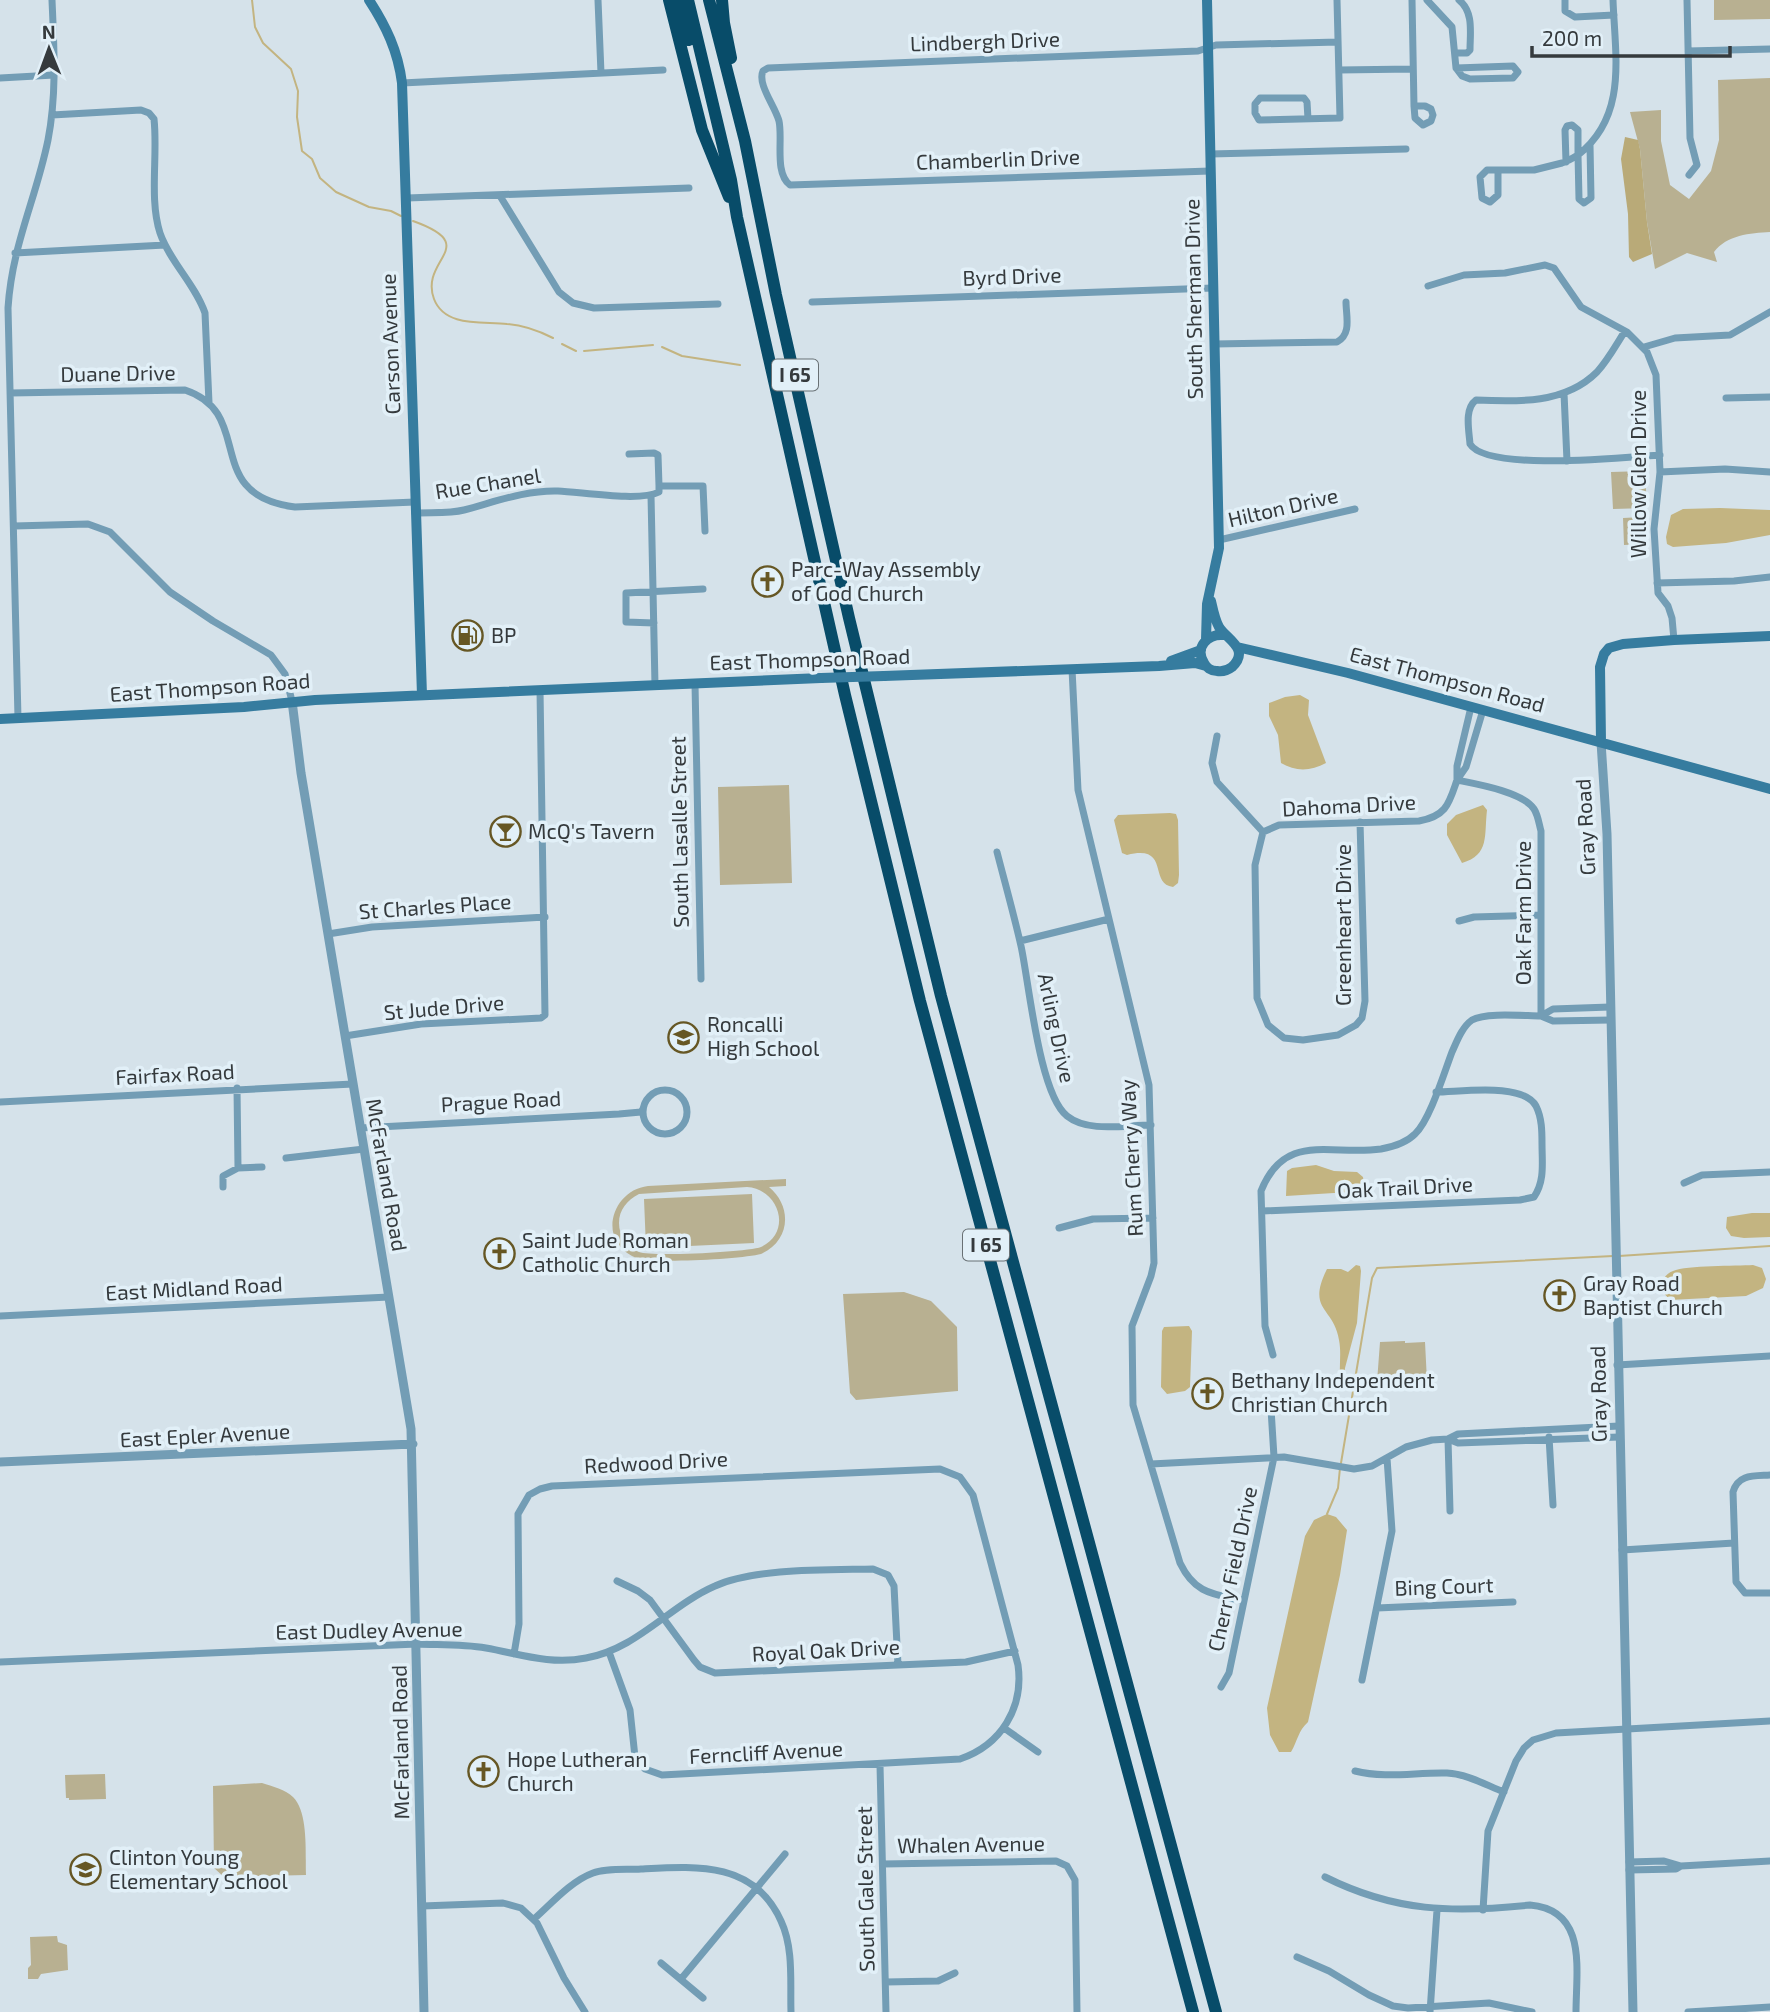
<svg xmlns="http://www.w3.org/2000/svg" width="1770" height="2012" font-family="'Exo 2',sans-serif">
<rect width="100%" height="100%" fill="#d5e2ea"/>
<path fill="#b8b091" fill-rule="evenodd" d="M1714,0h56v19l-56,1z
M1770,78v154c-20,1 -43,3 -56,20l3,10 -30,-9 -32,16 -8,-47 -7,-73 -10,-37 31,-2v31l9,44 19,14 22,-28 8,-31 -1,-60z
M1645,471l2,37 -34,1 -2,-37z
M1642,517l1,27 -19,1 -1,-27z
M789,785l3,98 -72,2 -2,-98z
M786,1179v7l-17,1c24,20 21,54 -8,67 -19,5 -113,11 -129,2 -35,-18 -19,-66 16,-70zM747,1187c32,2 46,45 14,60 -12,5 -110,10 -122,5 -12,-4 -20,-16 -20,-29 0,-13 8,-23 20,-29z
M752,1194l2,49 -108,5 -2,-49z
M904,1292l27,9 26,26 1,64 -102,9 -6,-7 -7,-99z
M1405,1341v2l20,-1 2,39 -50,1 3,-40z
M105,1774l1,25 -37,1v-2h-3l-1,-23z
M262,1783c10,3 24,7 31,14 16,16 12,58 13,78l-82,2 -10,-9 -1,-82z
M57,1936l1,6 9,3 1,25 -27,4 -3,5h-10v-11l3,-3 -1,-28z"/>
<path fill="#b9aa78" d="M1625,137l13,3 2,9 7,73 5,32 -19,8 -4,-5 -1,-43 -7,-55z"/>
<path fill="#c3b481" d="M1720,508l50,2v25l-44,8 -53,4 -6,-3 -1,-7 5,-22 12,-6z
M1300,695l9,5 -1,15 18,48c-15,8 -30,9 -45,0l-3,-28 -9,-19v-13l16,-6z
M1483,805l4,5c-3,25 3,45 -25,53l-15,-28v-11l9,-9z
M1170,813l6,1 2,6 1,55 -1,8 -5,4c-25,-3 -2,-43 -46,-32l-5,-2 -8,-33 4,-5z
M1316,1165l18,6 23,1 6,5 1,9 -4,5 -10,1 -64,4 1,-25 5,-3z
M1752,1213h18v24l-26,1 -13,-2 -5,-8 1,-11z
M1356,1265l4,1 1,5 -4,52 -12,45 -1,16h-3c-3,-13 1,-29 -2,-44 -5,-33 -33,-29 -12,-71h14l7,3z
M1753,1265l9,3 4,11 -3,9 -17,8 -76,4 -10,-11c1,-8 5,-15 13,-18 14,-6 63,-5 80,-6z
M1189,1326l3,5 -2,56 -5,4 -18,3 -6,-7 1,-56 2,-4z
M1327,1514l9,3 11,13 -7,45 -32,147c-10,9 -10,18 -17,30h-12l-9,-17 -3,-27 38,-172 9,-16z"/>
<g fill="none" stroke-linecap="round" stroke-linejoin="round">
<path stroke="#c3b481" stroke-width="2" d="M252,0l3,27 8,16 28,26 7,22 -1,26 5,34 10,8 8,19 16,14 33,15 22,4 10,5
M413,221c70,25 6,38 21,78 11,29 50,22 73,25 15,1 32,7 46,14
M562,344l14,7
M662,347l20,9 58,9
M584,351l69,-6
M1619,1256l151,-10
M1341,1463l31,-185 5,-10 236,-12
M1327,1514l11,-26 2,-20"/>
<path stroke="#739db5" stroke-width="7" d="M598,0l3,73
M1412,0l2,106 1,12 8,7 8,-4 2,-6 -2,-6 -6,-3h-11
M1427,0l25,27 4,41 6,8 8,3 43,-1 5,-6 -5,-6 -57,2
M1565,0v11l10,6 39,-2
M1687,0l3,138 7,27 -8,10
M1688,51l82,-2
M1455,53h12l3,-3c0,-17 4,-38 -11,-50
M1339,70l74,-1
M0,78l54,-3
M402,83l261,-13
M52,115l89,-5 8,3 5,6c4,36 -5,80 6,114 10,29 35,51 45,80l4,90
M1308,119l-1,-17 -3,-4h-44l-5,6v9l4,7 81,-2 -3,-118
M1590,145l1,53 -7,5 -5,-4 -1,-44c50,-39 37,-99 35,-155
M1210,154l196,-5
M1487,170h11v25l-8,7 -8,-4 -2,-21z
M1498,170h36l28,-7c6,-2 11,-5 16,-8v-25l-6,-5 -5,1 -2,4 1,32
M1210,171l-420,14c-16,-12 -7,-46 -11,-64 -4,-15 -22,-37 -16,-50l5,-3 430,-17 18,-6 122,-3
M500,196l59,96 14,11 21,5 124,-4
M407,198l282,-10
M15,253l150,-8
M1428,286l36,-11 41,-2 40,-8 9,3 27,39 46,25 20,20 9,23 4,97 -6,57 4,64 10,13 4,12 2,22
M812,302l401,-14
M1625,331c-9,14 -17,29 -28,41 -32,32 -79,30 -121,28 -12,9 -7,30 -6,44 17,28 157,13 190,11
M1214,344l123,-2c15,-8 9,-26 9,-40
M1644,347l31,-9 55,-3 40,-23
M10,393l175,-3c72,24 15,105 110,117l120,-5
M1564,393l3,68
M1726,398l44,-1
M629,454l25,-1 4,2 1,31
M1660,472l65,-3 45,3
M651,495l4,190
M415,513c16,-1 34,1 49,-3 31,-8 61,-20 94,-19 24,1 82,11 101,1v-6h44l2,45
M14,526l74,-2 22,8 60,60 43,29 58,34 14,19 7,27
M1219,540l136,-31
M1657,583l77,-2 36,-4
M654,623l-28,-1v-29l77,-4
M1072,669l6,121 71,295 5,178 -3,13 -19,50 1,79 47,158c15,31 33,31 64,38
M695,684l6,295
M1471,707l-14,59v14l9,-13 17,-57
M18,718l-10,-410c4,-63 28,-109 40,-168 9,-46 6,-93 4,-140
M1217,736l-5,27 5,19 46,50
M1263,832l16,-7 140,-4c28,-5 30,-18 38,-41 20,4 66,12 77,29 4,6 5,15 7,22v185c-16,0 -55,-4 -69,4 -10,7 -15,21 -20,32 -8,21 -22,68 -37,82 -8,8 -23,13 -34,15 -51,7 -96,-18 -120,42l4,135 8,29
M1263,832l-8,33 2,133 11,27 16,13 19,2 35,-5 18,-10 6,-7 3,-17 -5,-179
M997,852c8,31 17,63 24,94 8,36 18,148 46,170 21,17 58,9 84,9
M1459,921l15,-4 67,-2
M328,934l44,-7 173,-10
M1020,941l89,-22
M1610,1007l-57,2 -12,7 12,5 58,-1
M345,1036l76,-12 120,-6 4,-3 -5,-325
M237,1088l1,80
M643 1112a22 22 0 1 1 44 0a22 22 0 1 1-44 0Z
M0,1102l353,-18
M360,1128l259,-14 22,-2 2,-3
M286,1158l78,-9
M1684,1183l18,-8 68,-3
M223,1187v-11l15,-8 24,-1
M1263,1211l257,-11 14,-3c11,-16 8,-34 8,-53 0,-12 0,-26 -6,-38 -13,-24 -76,-14 -100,-14
M1059,1228l34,-9 60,-1
M0,1316l389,-19
M1617,1365l153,-9
M1619,1426l-161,8 -10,5 10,4 161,-6
M1549,1437l4,68
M1151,1464l133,-7 70,12 18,-3 34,-19 26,-7 16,-1 2,72
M1770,1475c-16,1 -32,-1 -37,17l3,90 9,11h25
M1622,1550l112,-7
M617,1581l21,10 12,9 44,60 6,7 15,6 251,-11 49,-11
M1377,1608l136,-6
M514,1654l5,-30 -1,-110 11,-19 11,-6 12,-3 388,-17 20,8 13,18 45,170c6,43 -17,80 -58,94l-298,16 -17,-6 -10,-12 -5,-47 -21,-58
M0,1662l417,-18c23,1 46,0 69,4 34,6 64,17 100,10 51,-9 83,-52 129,-72 39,-18 114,-16 158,-17l15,6 6,11 4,79
M1362,1680l30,-149 -5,-73
M1221,1687l8,-14 45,-216 -3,-48
M1004,1728l34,24
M880,1765l6,247
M1355,1771c31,8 61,1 92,2 20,1 39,12 57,19
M1629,1862l35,-1 17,5 -5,3 -47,1
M883,1864l173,-3 11,5 8,14 2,132
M1681,1866l89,-5
M1325,1877c70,35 128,36 205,28 58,5 46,65 46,107
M422,1906l81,-3 18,5 16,15 27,55 21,34
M1483,1910l5,-79 28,-70 8,-13 9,-8 23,-7 214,-12
M534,1919c17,-15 37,-38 59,-46 14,-5 33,-3 48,-4 55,-3 113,-8 140,52 13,28 9,62 10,91
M1297,1957l32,14 40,24 24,11 15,2 81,-5 43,9
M661,1963l42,35
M681,1979l104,-125
M886,1982l52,-1 17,-8
M1430,2012l7,-102
M1688,2012l82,-5"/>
<path stroke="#739db5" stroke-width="9" d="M292,701l9,72 110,656 13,583
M1601,742l6,92 26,1178
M0,1462l413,-18"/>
<path stroke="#367c9f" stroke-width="10" d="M369,0c17,26 29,51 33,83l20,612
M1211,601c2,9 4,19 8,26 7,12 32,22 13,40 -4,3 -10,5 -15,4 -6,0 -11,-4 -13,-8 -10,-16 4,-29 19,-28
M1206,640l1,-36 12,-56 -12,-548
M1237,647l111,26 422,116
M1171,661l30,-11
M884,676l275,-10 36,-3 11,3
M0,719l244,-12 71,-7 506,-22
M1601,742l-1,-75 4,-13 5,-6 14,-4 51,-4 96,-4"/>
<path stroke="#084c69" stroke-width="12" d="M669,0l33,130 27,67
M679,0l10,40
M688,0l43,180 6,37 108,478 75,306 273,1011
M709,0l36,141 31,154 73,323 92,378 275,1016
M722,0l2,23 7,35"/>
<path stroke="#367c9f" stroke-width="10" d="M821,678l63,-2"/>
</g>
<defs>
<symbol id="church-ring" viewBox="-11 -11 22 22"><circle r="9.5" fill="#e2f0f8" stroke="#665724" stroke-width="1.5"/><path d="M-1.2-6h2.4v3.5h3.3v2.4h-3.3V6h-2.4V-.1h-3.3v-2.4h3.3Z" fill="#665724"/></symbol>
<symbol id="fuel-ring" viewBox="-11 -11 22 22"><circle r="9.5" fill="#e2f0f8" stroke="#665724" stroke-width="1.5"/><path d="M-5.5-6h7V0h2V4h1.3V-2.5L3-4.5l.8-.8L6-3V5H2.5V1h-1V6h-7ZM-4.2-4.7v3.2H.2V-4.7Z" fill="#665724"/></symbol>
<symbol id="bar-ring" viewBox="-11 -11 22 22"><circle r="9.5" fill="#e2f0f8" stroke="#665724" stroke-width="1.5"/><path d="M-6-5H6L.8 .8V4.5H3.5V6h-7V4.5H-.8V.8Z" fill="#665724"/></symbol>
<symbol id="school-ring" viewBox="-11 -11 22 22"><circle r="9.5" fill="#e2f0f8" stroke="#665724" stroke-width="1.5"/><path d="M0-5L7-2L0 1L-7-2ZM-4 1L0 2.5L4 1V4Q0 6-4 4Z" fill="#665724"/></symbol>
</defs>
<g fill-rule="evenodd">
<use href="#church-ring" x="750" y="564" width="35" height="35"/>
<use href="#fuel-ring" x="450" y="618" width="35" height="35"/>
<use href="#bar-ring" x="488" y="814" width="35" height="35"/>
<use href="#school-ring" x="666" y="1020" width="35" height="35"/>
<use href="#church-ring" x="482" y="1236" width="35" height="35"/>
<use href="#church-ring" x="1542" y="1278" width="35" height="35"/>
<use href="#church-ring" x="1190" y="1376" width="35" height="35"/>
<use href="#church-ring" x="466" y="1754" width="35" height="35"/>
<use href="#school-ring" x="68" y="1852" width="35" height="35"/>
</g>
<g text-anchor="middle" stroke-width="7" stroke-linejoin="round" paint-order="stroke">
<g fill="#e2f0f8" stroke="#697175" stroke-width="2">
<rect x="772" y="359.5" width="46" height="31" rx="5"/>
<rect x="963" y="1229.5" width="46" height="31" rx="5"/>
</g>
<g font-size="19" font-weight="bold" fill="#353a3d">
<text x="795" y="382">I 65</text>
<text x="986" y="1252">I 65</text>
</g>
<g font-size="21" fill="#353a3d" stroke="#e2f0f8">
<text transform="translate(985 42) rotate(-2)" y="7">Lindbergh Drive</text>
<text transform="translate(998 160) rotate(-2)" y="7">Chamberlin Drive</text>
<text transform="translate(1012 277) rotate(-2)" y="7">Byrd Drive</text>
<text transform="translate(1194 299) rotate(-91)" y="7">South Sherman Drive</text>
<text transform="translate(391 344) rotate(-92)" y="7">Carson Avenue</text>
<text transform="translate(118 374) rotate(-1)" y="7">Duane Drive</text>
<text transform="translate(1639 474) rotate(-90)" y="7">Willow Glen Drive</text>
<text transform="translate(488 484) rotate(-9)" y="7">Rue Chanel</text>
<text transform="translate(1283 508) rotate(-13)" y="7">Hilton Drive</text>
<text transform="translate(810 660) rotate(-2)" y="7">East Thompson Road</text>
<text transform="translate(1447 680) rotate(15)" y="7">East Thompson Road</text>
<text transform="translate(210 688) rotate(-4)" y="7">East Thompson Road</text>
<text transform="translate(1349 806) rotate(-3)" y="7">Dahoma Drive</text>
<text transform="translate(1586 827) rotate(-93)" y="7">Gray Road</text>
<text transform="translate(680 832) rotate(-91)" y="7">South Lasalle Street</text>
<text transform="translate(435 907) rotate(-4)" y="7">St Charles Place</text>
<text transform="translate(1524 913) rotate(-90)" y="7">Oak Farm Drive</text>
<text transform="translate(1344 925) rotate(-90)" y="7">Greenheart Drive</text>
<text transform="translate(444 1008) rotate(-5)" y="7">St Jude Drive</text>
<text transform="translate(1056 1028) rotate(78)" y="7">Arling Drive</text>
<text transform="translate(175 1075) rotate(-3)" y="7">Fairfax Road</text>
<text transform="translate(501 1102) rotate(-3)" y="7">Prague Road</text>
<text transform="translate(1132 1158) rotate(-93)" y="7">Rum Cherry Way</text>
<text transform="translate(386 1175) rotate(80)" y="7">McFarland Road</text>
<text transform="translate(1405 1188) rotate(-3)" y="7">Oak Trail Drive</text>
<text transform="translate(194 1289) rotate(-3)" y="7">East Midland Road</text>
<text transform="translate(1599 1394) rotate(-91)" y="7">Gray Road</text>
<text transform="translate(205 1436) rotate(-3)" y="7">East Epler Avenue</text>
<text transform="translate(656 1463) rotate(-3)" y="7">Redwood Drive</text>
<text transform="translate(1233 1569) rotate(-78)" y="7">Cherry Field Drive</text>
<text transform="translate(1444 1587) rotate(-2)" y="7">Bing Court</text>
<text transform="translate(369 1631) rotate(-1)" y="7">East Dudley Avenue</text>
<text transform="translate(826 1651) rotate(-3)" y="7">Royal Oak Drive</text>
<text transform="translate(401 1742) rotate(-91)" y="7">McFarland Road</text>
<text transform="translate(766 1753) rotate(-3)" y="7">Ferncliff Avenue</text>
<text transform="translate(971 1845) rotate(-1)" y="7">Whalen Avenue</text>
<text transform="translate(866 1889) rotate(-91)" y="7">South Gale Street</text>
</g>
<g font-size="21" fill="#353a3d" stroke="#e2f0f8" text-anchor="start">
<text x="791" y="577">Parc-Way Assembly<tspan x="791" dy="24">of God Church</tspan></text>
<text x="491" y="643">BP</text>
<text x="528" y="839">McQ's Tavern</text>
<text x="707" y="1032">Roncalli<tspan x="707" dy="24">High School</tspan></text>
<text x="522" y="1248">Saint Jude Roman<tspan x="522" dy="24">Catholic Church</tspan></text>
<text x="1583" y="1291">Gray Road<tspan x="1583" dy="24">Baptist Church</tspan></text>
<text x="1231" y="1388">Bethany Independent<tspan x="1231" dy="24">Christian Church</tspan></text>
<text x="507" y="1767">Hope Lutheran<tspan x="507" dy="24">Church</tspan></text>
<text x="109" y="1865">Clinton Young<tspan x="109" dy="24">Elementary School</tspan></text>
</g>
</g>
<g transform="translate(49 49) rotate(359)" stroke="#e2f0f8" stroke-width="5" paint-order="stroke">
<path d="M0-5L12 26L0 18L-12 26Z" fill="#353a3d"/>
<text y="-10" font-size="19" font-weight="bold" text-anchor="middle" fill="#353a3d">N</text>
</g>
<path d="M1532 46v10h198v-10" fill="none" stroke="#353a3d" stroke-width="3.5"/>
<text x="1542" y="46" font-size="21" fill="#353a3d" stroke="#e2f0f8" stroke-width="5" paint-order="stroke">200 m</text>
</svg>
